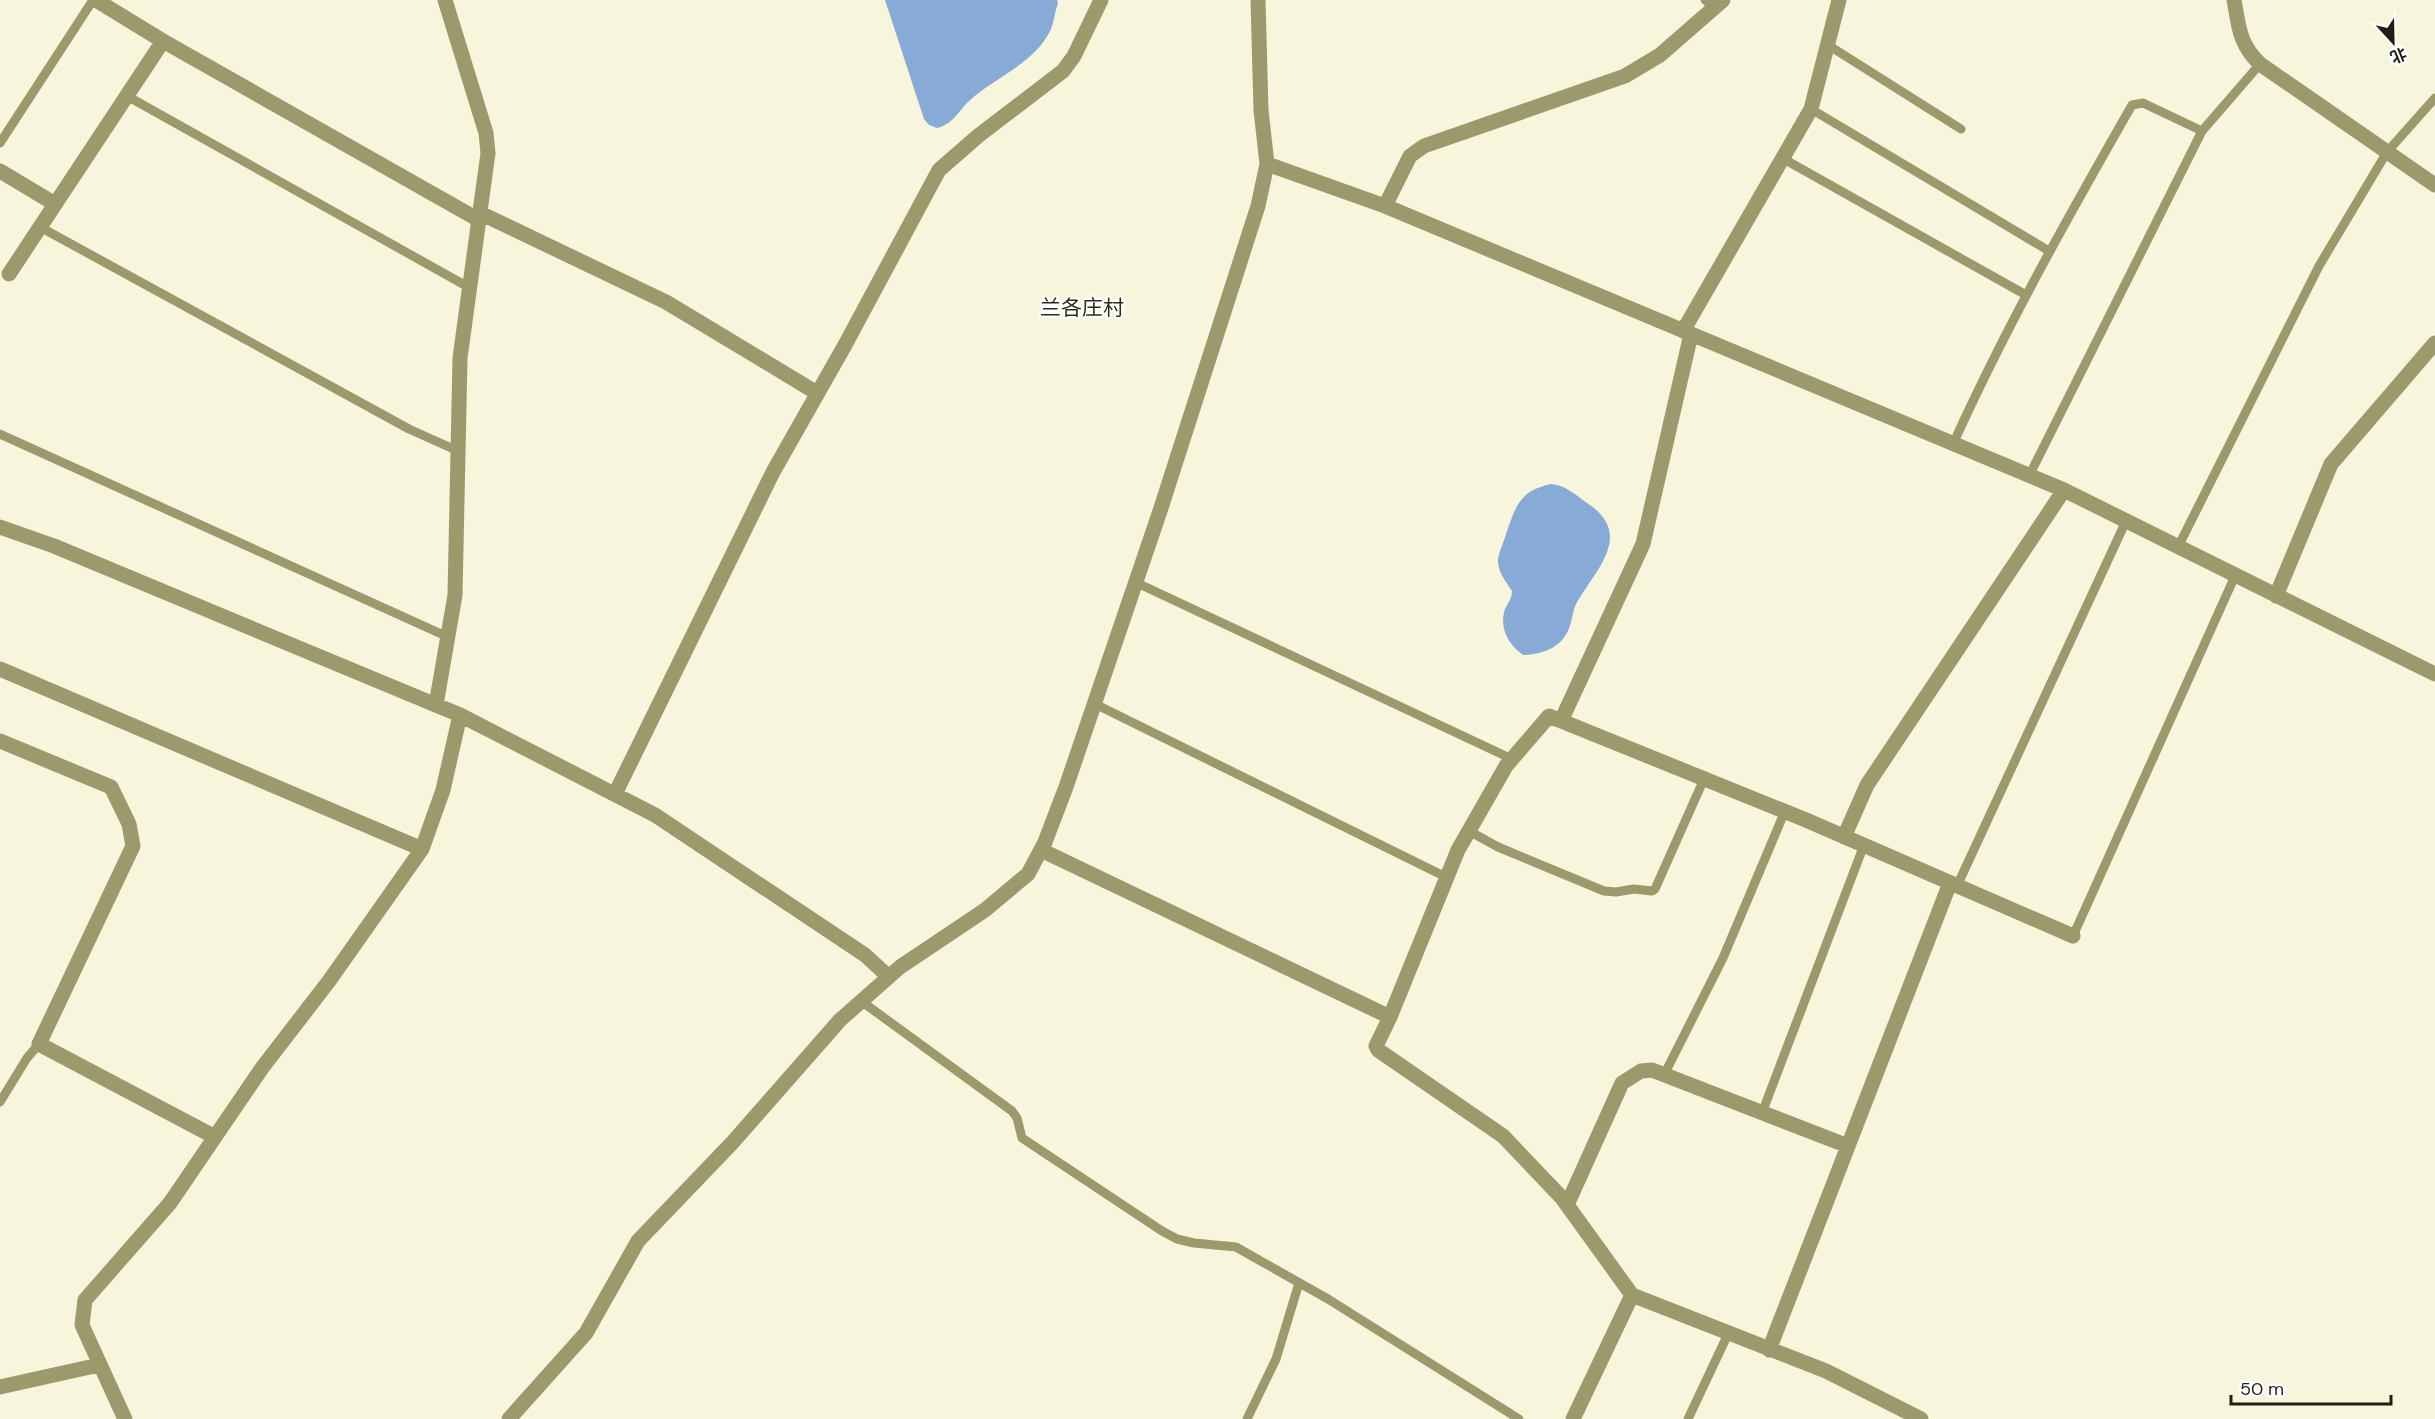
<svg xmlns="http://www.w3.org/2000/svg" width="2435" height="1419" font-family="'DM Sans','Noto Sans SC',sans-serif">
<rect width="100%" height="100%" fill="#f7f5db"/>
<path fill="#87aad6" d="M885,0h172l1,3c-3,8 -4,18 -7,26 -16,35 -57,48 -83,73 -11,11 -15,22 -31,26l-8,-3 -5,-6z
M1551,484c14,1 25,11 36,19 49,32 7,68 -11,101 -3,6 -3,12 -5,18 -6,24 -25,32 -48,33 -15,-11 -24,-27 -18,-46 3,-6 7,-11 7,-18 -6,-9 -14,-19 -14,-30 0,-8 6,-19 8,-27 10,-28 13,-43 45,-50z"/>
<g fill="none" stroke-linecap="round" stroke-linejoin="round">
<path stroke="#9c996d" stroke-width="9" d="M1705,0l9,8
M1828,45l133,84
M127,96l343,192
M1811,109l238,142
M0,143l93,-143
M1782,158l244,137
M40,227l369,202 49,22
M0,434l448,203
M1953,444c53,-117 115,-227 179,-339l11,-2 59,28
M2029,476l173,-345 58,-67
M2178,547l141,-281 68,-114 48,-54
M1135,582l377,177
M1093,703l355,175
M1469,831l29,16 106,44 12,1 18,-3 18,2 3,-2 49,-110
M1957,886l169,-365
M2073,936l162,-360
M861,1001l151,110 5,7 5,20 140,93 15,8 17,4 42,4 92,52 191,120
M1664,1075l59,-117 62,-147
M0,1102l27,-44 12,-14
M1762,1113l102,-268
M1247,1419l29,-60 23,-76
M1688,1419l40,-85"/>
<path stroke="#9c996d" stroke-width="15" d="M96,0l67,41 316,179
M2234,0c5,27 5,44 26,64l175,121
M1267,164l118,42 679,284 371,184
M0,171l55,33
M1385,206l25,-50 14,-10 201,-70 35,-21 63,-55
M480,213l186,89 151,91
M9,274l154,-233
M1683,331l128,-222 28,-109
M0,527l54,19 406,169 195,100 210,140 24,22
M2276,596l55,-132 104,-121
M0,669l422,180
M436,705l19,-110 5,-237 28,-205 -2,-20 -41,-133
M1561,721l82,-177 48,-210
M0,741l111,46 18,37 4,22 -94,198 176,93
M615,794l158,-322 72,-127 94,-175 39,-34 85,-65 11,-15 27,-56
M1844,837l23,-52 197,-295
M1041,850l349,167 -14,29 2,4 125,86 59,62 70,97 194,76 95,48
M1390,1017l68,-167 48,-84 43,-50 257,104 267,116
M1567,1205l55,-122 19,-12 11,-1 196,76
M1769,1350l181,-467
M0,1387l99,-22
M125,1419l-43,-94 3,-25 85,-97 92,-135 67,-87 93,-132 21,-59 17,-75
M509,1419l77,-86 52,-92 94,-98 108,-123 60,-53 85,-57 43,-36 17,-32 21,-55 94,-276 98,-305 9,-42 -6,-54 -3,-110
M1573,1419l59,-124"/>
</g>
<g text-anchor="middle" stroke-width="4.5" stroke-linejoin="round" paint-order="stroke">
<g font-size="21" fill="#2e2c18" stroke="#fff">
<text x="1082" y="315">兰各庄村</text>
</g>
</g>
<g transform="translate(2393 42) rotate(158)" stroke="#ffffff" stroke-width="4.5" paint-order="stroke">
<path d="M0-4.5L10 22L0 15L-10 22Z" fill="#201f16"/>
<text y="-9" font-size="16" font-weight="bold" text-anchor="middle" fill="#201f16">北</text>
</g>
<path d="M2231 1395v9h160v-9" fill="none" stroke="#201f16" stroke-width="3"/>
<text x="2240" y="1395" font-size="18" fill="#201f16" stroke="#ffffff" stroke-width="4.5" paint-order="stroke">50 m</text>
</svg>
